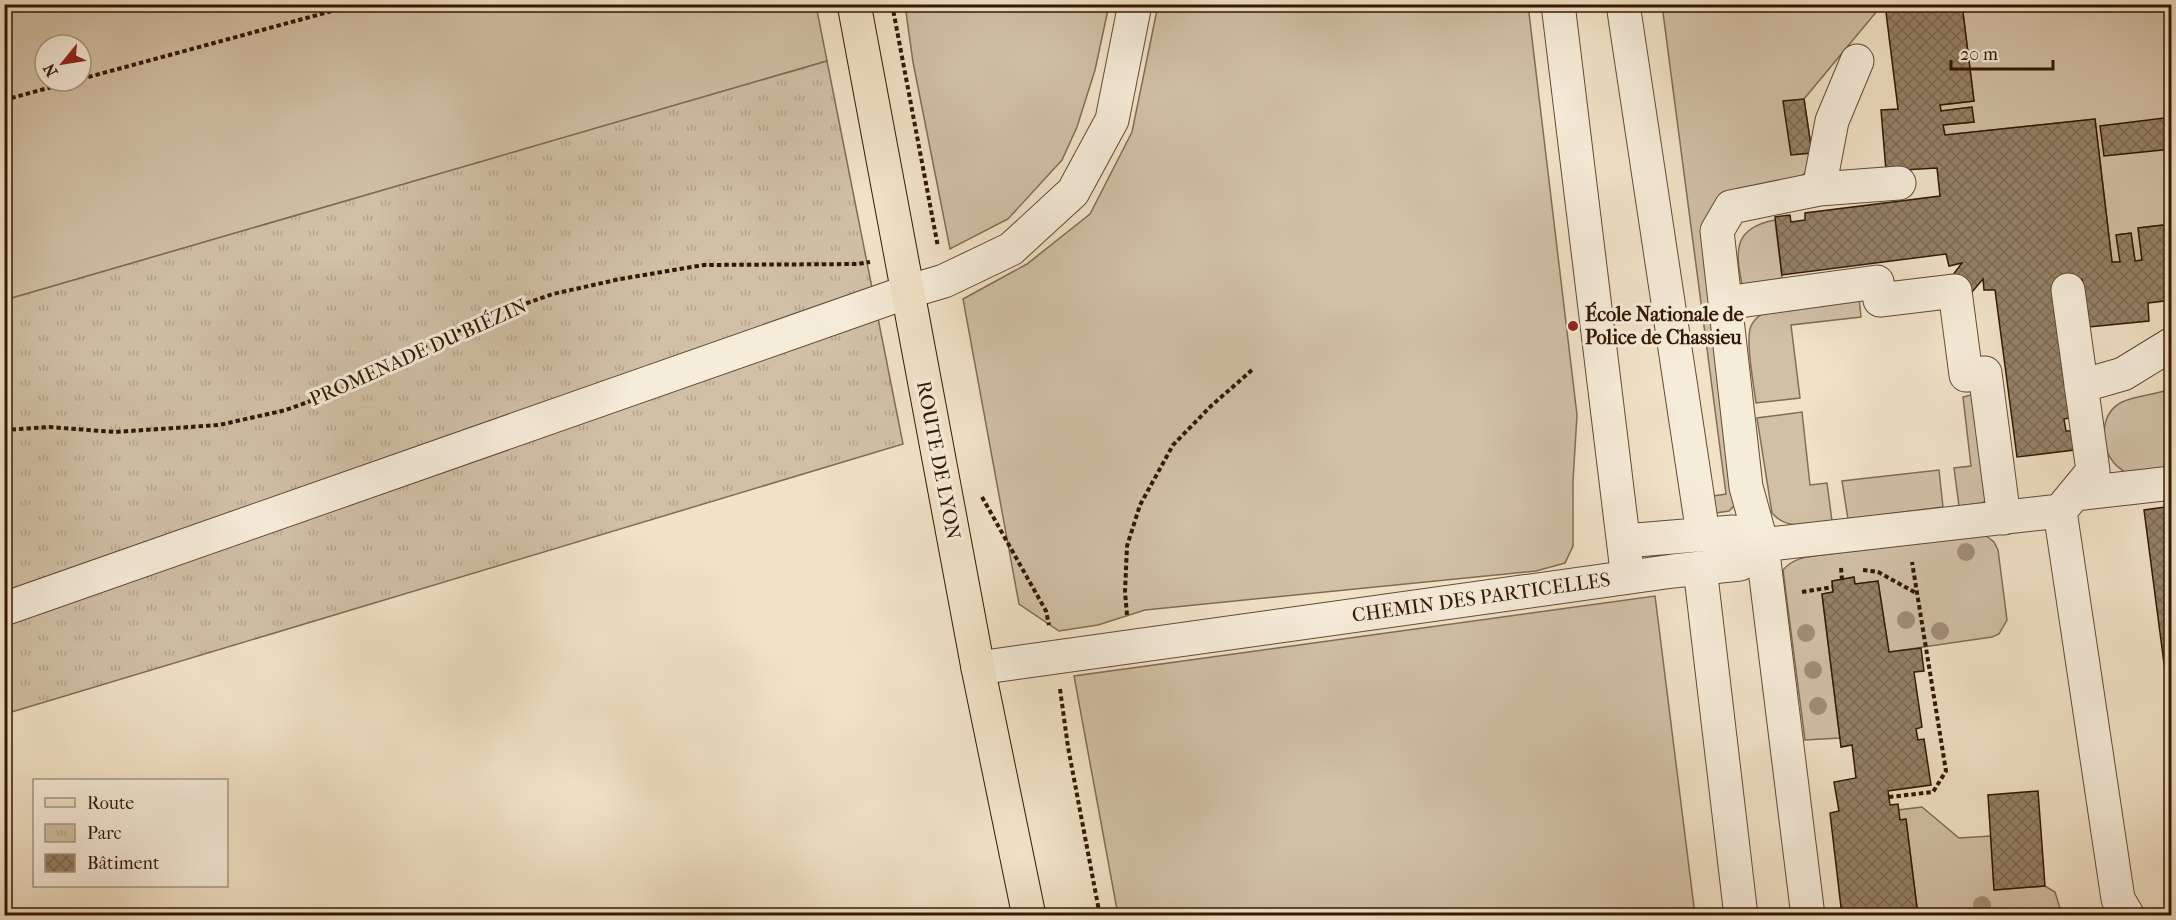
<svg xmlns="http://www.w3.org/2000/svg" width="2176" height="920" font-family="'IM FELL French Canon',serif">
<defs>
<pattern id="park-tufts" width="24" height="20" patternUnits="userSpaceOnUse" patternTransform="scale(1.5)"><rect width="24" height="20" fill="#d1c0a5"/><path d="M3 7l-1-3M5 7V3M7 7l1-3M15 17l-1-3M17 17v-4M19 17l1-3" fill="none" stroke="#b4a48c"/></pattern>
<pattern id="building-cross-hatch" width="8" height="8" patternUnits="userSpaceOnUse" patternTransform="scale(1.5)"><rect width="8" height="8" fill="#958167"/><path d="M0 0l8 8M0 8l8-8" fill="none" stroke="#7a6952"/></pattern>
</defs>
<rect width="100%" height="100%" fill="#f1e2c6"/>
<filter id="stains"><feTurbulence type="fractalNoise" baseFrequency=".00333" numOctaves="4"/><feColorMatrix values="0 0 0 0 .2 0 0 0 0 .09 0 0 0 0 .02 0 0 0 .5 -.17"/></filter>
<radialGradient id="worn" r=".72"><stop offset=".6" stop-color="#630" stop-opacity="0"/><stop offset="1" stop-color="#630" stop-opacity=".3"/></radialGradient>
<path fill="#d1c0a5" stroke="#826c53" stroke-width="1.5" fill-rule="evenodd" d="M5,5h811l11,56 -822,239zM45,45h36v36h-36z
M905,5h204l-14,65 -18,57 -15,33 -54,59 -58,30 -37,-187z
M1158,5h370l49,410 -4,66v65l-8,17 -29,8 -391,39 -47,15 -39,6 -40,-27 -56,-305 64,-35 63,-50 42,-82z
M1662,5h220l-78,94 8,54 -2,16 -15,12 -76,30 16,294 -6,6 -13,2 -10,-16 20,-3z
M1962,5h209v219l-33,4 4,32 -7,1 -4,-28 -14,2 3,27h-8l-17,-143 -150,16 -2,-10 31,-3 -3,-15 -30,4 -1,-6 34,-4z
M1775,220l8,66 -40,3c-8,-37 -11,-61 32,-69z
M1859,297l2,20 -70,8 9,73 -44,5c-2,-17 -11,-63 -5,-77 3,-8 11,-12 17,-17z
M2171,389v79l-43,7c-4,-4 -11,-8 -14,-12 -15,-18 -14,-50 8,-61 16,-7 33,-7 49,-13z
M1975,394l18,102 -11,7 -23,3 -5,-38 17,-2 -8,-69z
M1802,412l8,73 17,-2 5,38c-21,2 -44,11 -60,-8l-15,-95z
M1939,470l4,37 -95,12 -6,-38z
M1985,535l9,7 4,8 9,70 -8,14 -7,3 -103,15 -11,-71 -23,3 -1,-6 -22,3 1,11 -11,2 18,144 -35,2 -22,-170c10,-12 23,-13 38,-15z
M1655,596l40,319h-577l-44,-239z
M1922,807l37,31 32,-2 3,54 51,-4 10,6 7,23h-144l-12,-96 -6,1 -2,-10z"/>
<path fill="url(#park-tufts)" stroke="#826c53" stroke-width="1.5" d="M827,61l76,383 -898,270v-414z"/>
<path fill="url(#building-cross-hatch)" stroke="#321801" stroke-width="1.5" d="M1885,4h77l12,97 -34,4 1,6 31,-4 2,15 -31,3 2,10 150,-16 17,143h8l-4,-27 15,-2 4,28 7,-1 -4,-32 34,-4v76l-24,3 1,18 -60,6 -7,-48 -28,3 16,136 -6,1 2,12h6l2,19 -57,7 -22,-167h-11l-1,-11 -11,13 -20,-16 10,-13 -13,3 -3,-12 -164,21 -7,-58 15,-2 1,7 14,-2v-7l135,-17 -3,-28 -51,3 -5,-61 17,-1z
M1804,99l8,54 -21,2 -8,-54z
M2172,117v32l-68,7 -4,-30z
M2172,506v219l-28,-215z
M1854,577l1,7 23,-3 11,71 32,-4 3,23 -10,1 8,55 -6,2 2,11 6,-1 7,46 -43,6 2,14 8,-1 2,16 6,-1 12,97h-76l-12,-103 9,-2 -5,-29 22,-4 -4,-33 -11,2 -19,-153 11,-2 -1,-11z
M2038,791l7,95 -51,4 -6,-95z"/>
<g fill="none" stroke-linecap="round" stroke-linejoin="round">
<defs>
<path id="minor" d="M1558,4l68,559
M1623,4l80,530
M1819,189l80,-6
M1725,303l152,-21 3,18 75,-9 11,84 19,-2 19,145
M2081,386l42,-12 49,-30
M2075,494l97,-11
M2060,511l33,-40 -25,-181
M1624,541l109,-9 29,13 298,-34 58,388 10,17
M1700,568l41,348
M4,609l903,-317 37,-11 67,-32 62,-57 39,-72 23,-116
M978,668l695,-97 67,-7 22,-19
M1808,916l-46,-371 -16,-58 -29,-256 14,-24 88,-18 13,-68 25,-60"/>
<path id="major" d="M854,4l124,664 51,248"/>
</defs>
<use href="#minor" stroke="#624a32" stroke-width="35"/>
<use href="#major" stroke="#321801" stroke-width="35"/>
<path stroke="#321801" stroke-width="4" stroke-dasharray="4.5 3" stroke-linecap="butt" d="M892,4l46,243
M81,79l277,-75
M4,100l70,-19
M4,430l45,-3 66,5 104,-7 67,-15 65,-24 78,-42 62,-28 62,-22 67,-15 84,-14 154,-1 12,-2
M982,497l64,114 3,14
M1841,568l1,12
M1863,570l15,2 38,21
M1802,592l31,-5
M1127,615l-2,-23 2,-46 13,-41 33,-60 38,-39 41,-36
M1060,689l8,58 32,169
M1889,797l44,-5 13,-21 -34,-209
M2073,916l14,-6"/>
<use href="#minor" stroke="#f6ecda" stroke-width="33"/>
<use href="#major" stroke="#f1e2c6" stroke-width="33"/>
</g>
<g fill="#a28e75">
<circle cx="1966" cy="552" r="9"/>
<circle cx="1906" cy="620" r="9"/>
<circle cx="1940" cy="631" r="9"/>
<circle cx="1806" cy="633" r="9"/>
<circle cx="1813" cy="670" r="9"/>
<circle cx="1818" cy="706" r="9"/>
<circle cx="1982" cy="905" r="9"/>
</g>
<circle fill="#8f2418" stroke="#f6ecda" stroke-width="2" cx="1573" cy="326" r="6"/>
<g text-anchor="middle" stroke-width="6" stroke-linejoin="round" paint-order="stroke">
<g font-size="20" font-weight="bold" fill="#321801" stroke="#f6ecda" text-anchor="start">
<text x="1585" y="321">École Nationale de<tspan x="1585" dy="23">Police de Chassieu</tspan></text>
</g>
<g font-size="20" fill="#321801" stroke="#f6ecda">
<text transform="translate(418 352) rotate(-24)" y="7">PROMENADE DU BIÉZIN</text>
<text transform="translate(939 460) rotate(79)" y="7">ROUTE DE LYON</text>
<text transform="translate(1481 597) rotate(-8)" y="7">CHEMIN DES PARTICELLES</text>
</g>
</g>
<rect width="2176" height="920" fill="none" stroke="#f1e2c6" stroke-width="24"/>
<rect x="6" y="6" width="2164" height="908" fill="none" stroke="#321801" stroke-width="3"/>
<rect x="12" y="12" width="2152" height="896" fill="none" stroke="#321801" stroke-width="1.5"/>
<rect x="33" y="779" width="195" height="108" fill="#f6ecda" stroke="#a89783" stroke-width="1.5"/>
<rect x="45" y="798" width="30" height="9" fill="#f1e2c6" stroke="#a89783" stroke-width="1.5"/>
<text x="87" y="809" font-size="18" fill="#321801">Route</text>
<rect x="45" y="824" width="30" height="18" fill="url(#park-tufts)" stroke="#a89783" stroke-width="1.5"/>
<text x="87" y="839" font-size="18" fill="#321801">Parc</text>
<rect x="45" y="854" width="30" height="18" fill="url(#building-cross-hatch)" stroke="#a89783" stroke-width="1.5"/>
<text x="87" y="869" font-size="18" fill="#321801">Bâtiment</text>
<g transform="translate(63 63) rotate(240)"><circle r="28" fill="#f6ecda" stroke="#a89783" stroke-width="1.5"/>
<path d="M0-4.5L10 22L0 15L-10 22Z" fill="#8f2418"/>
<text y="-9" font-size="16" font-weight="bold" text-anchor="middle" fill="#321801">N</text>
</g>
<path d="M1951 60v9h102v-9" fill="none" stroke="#321801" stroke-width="3"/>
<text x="1960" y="60" font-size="18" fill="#321801" stroke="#f6ecda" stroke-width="4.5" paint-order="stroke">20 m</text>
<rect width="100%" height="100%" filter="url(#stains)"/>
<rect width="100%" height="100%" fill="url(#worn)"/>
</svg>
